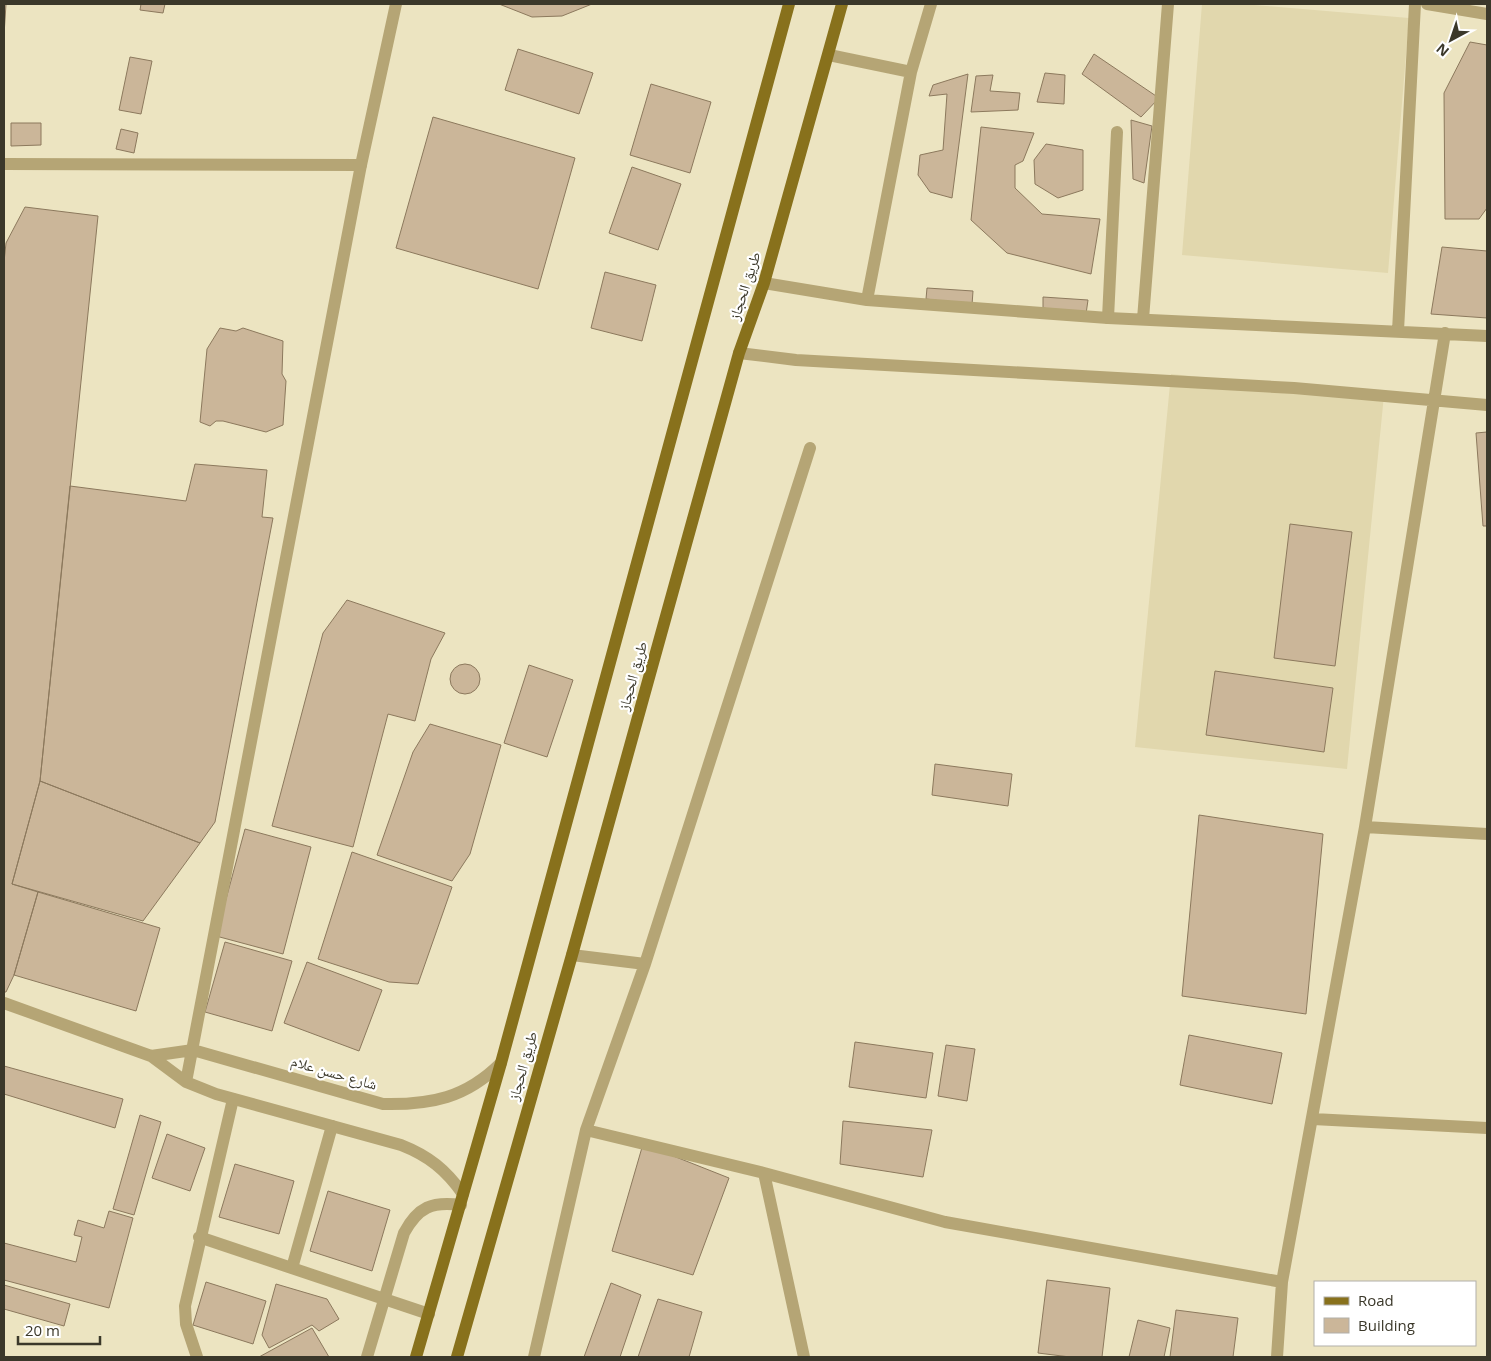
<svg xmlns="http://www.w3.org/2000/svg" width="1491" height="1361" font-family="'Open Sans','Noto Naskh Arabic',sans-serif">
<rect width="100%" height="100%" fill="#ece4c1"/>
<path fill="#e1d7ad" d="M1202,4h41l166,14 -21,255 -206,-18z
M1171,374l213,21 -37,374 -212,-22z"/>
<path fill="#cbb699" stroke="#8c795d" d="M4,4h2l-2,31z
M141,4h24l-2,9 -23,-3z
M499,4h93l-30,12 -30,1z
M1470,42l17,3v163l-8,11h-34l-1,-126z
M518,49l75,24 -14,41 -74,-24z
M1094,54l65,44 -18,19 -59,-43z
M130,57l22,4 -11,53 -22,-4z
M1045,73l20,2 -1,29 -27,-2z
M968,74l-16,124 -22,-6 -12,-17 2,-20 23,-5 4,-56 -18,2 4,-11z
M993,75l-3,16 30,2 -2,17 -47,2 5,-36z
M651,84l60,18 -21,71 -60,-18z
M433,117l142,41 -37,131 -142,-41z
M1131,120l21,6 -8,57 -11,-4z
M11,123h30v22l-30,1z
M981,127l53,6 -11,28 -8,4v23l27,26 58,5 -9,55 -84,-21 -36,-33z
M121,129l17,4 -4,20 -18,-4z
M1046,144l37,6v40l-25,8 -23,-14 -1,-24z
M632,167l49,17 -23,66 -49,-17z
M25,207l73,9 -58,565 -28,103 26,8 -24,83 -8,17h-2v-730l2,-19z
M1442,247l45,4v67l-56,-4z
M605,272l51,13 -14,56 -51,-13z
M927,288l46,3 -1,14 -46,-6z
M1043,297l45,3 -2,14 -43,-6z
M220,328l16,3 7,-3 40,13 -1,33 4,7 -3,44 -17,7 -43,-11h-7l-6,5 -10,-4 7,-73z
M1487,432v94h-4l-7,-93z
M195,464l72,6 -5,47 11,1 -58,304 -15,21 -160,-62 30,-295 116,15z
M1290,524l62,8 -17,134 -61,-8z
M347,600l98,33 -14,26 -16,62 -27,-7 -35,133 -81,-21 51,-193z
M450 679a15 15 0 1 1 30 0a15 15 0 1 1-30 0Z
M529,665l44,15 -26,77 -43,-14z
M1215,671l118,17 -9,64 -118,-17z
M430,724l71,21 -31,109 -18,27 -75,-26 36,-103z
M935,764l77,10 -4,32 -76,-11z
M40,781l160,62 -57,78 -131,-37z
M1199,815l124,19 -17,180 -124,-18z
M245,829l66,18 -28,107 -67,-18z
M352,852l100,35 -34,97 -29,-2 -71,-23z
M38,892l122,36 -24,83 -122,-36z
M225,942l67,19 -20,70 -67,-19z
M307,962l75,28 -23,61 -75,-28z
M1189,1035l93,18 -10,51 -92,-19z
M855,1042l78,11 -7,45 -77,-11z
M946,1045l29,4 -8,52 -29,-5z
M4,1066l119,33 -8,29 -111,-34z
M140,1115l21,7 -27,93 -21,-6z
M843,1121l89,9 -9,47 -83,-13z
M167,1134l38,14 -15,43 -38,-13z
M643,1144l86,34 -36,97 -81,-24z
M235,1164l59,17 -15,53 -60,-17z
M328,1191l62,19 -18,61 -62,-20z
M109,1211l24,7 -24,90 -105,-28v-37l72,19 6,-25 -8,-2 4,-15 26,8z
M1047,1280l63,8 -8,69h-32l-32,-4z
M206,1282l60,19 -13,43 -60,-19z
M611,1283l30,12 -21,62h-36z
M276,1284l51,15 12,20 -20,12 -7,-6 -43,23 -7,-13z
M4,1285l66,19 -6,22 -60,-17z
M658,1299l44,13 -13,45h-51z
M1176,1310l62,8 -5,39h-63z
M1138,1320l32,8 -6,29h-35z
M312,1328l17,29h-70z"/>
<g fill="none" stroke-linecap="round" stroke-linejoin="round">
<path stroke="#b5a575" stroke-width="12" d="M361,165l35,-161
M1108,318l9,-186
M199,1237l230,77
M292,1268l40,-142
M197,1357l-11,-33 -1,-18 48,-207
M367,1357l37,-124c14,-26 28,-32 57,-28"/>
<path stroke="#b5a575" stroke-width="12" d="M1427,4l60,10
M829,55l82,17
M4,164l357,1 -175,917
M764,283l103,17 241,18 379,18
M867,300l44,-228 20,-68
M1143,319l25,-315
M1398,331l17,-327
M739,353l57,7 498,28 193,17
M1365,827l122,7
M572,955l73,9
M4,1003l147,53 35,26 30,12 185,51c28,11 45,25 62,49
M151,1056l42,-6 190,54c48,1 83,-6 118,-41
M1313,1119l174,9
M586,1130l178,43 181,49 337,60
M764,1173l40,184
M534,1357l52,-227 59,-166 165,-516
M1277,1357l5,-75 83,-455 80,-494"/>
<path stroke="#88711c" stroke-width="12" d="M416,1357l85,-294 288,-1059
M457,1357l115,-402 167,-602 25,-70 78,-279"/>
</g>
<g text-anchor="middle" stroke-width="4.5" stroke-linejoin="round" paint-order="stroke">
<g font-size="15" fill="#3b382a" stroke="#fff">
<text transform="translate(745 286) rotate(-72)" y="5">طريق الحجاز</text>
<text transform="translate(633 676) rotate(-74)" y="5">طريق الحجاز</text>
<text transform="translate(523 1066) rotate(-74)" y="5">طريق الحجاز</text>
<text transform="translate(334 1073) rotate(16)" y="5">شارع حسن علام</text>
</g>
</g>
<rect width="1491" height="1361" fill="none" stroke="#3b382a" stroke-width="10"/>
<rect x="1314" y="1281" width="162" height="65" fill="#ffffff" stroke="#b1afaa"/>
<rect x="1324" y="1297" width="25" height="8" fill="#88711c" stroke="#b1afaa"/>
<text x="1358" y="1306" font-size="15" fill="#3b382a">Road</text>
<rect x="1324" y="1318" width="25" height="15" fill="#cbb699" stroke="#b1afaa"/>
<text x="1358" y="1331" font-size="15" fill="#3b382a">Building</text>
<g transform="translate(1451 40) rotate(220)" stroke="#ffffff" stroke-width="4" paint-order="stroke">
<path d="M0-4L9 19L0 12L-9 19Z" fill="#3b382a"/>
<text y="-8" font-size="14" font-weight="bold" text-anchor="middle" fill="#3b382a">N</text>
</g>
<path d="M18 1336v8h82v-8" fill="none" stroke="#3b382a" stroke-width="2.5"/>
<text x="25" y="1336" font-size="15" fill="#3b382a" stroke="#ffffff" stroke-width="4" paint-order="stroke">20 m</text>
</svg>
